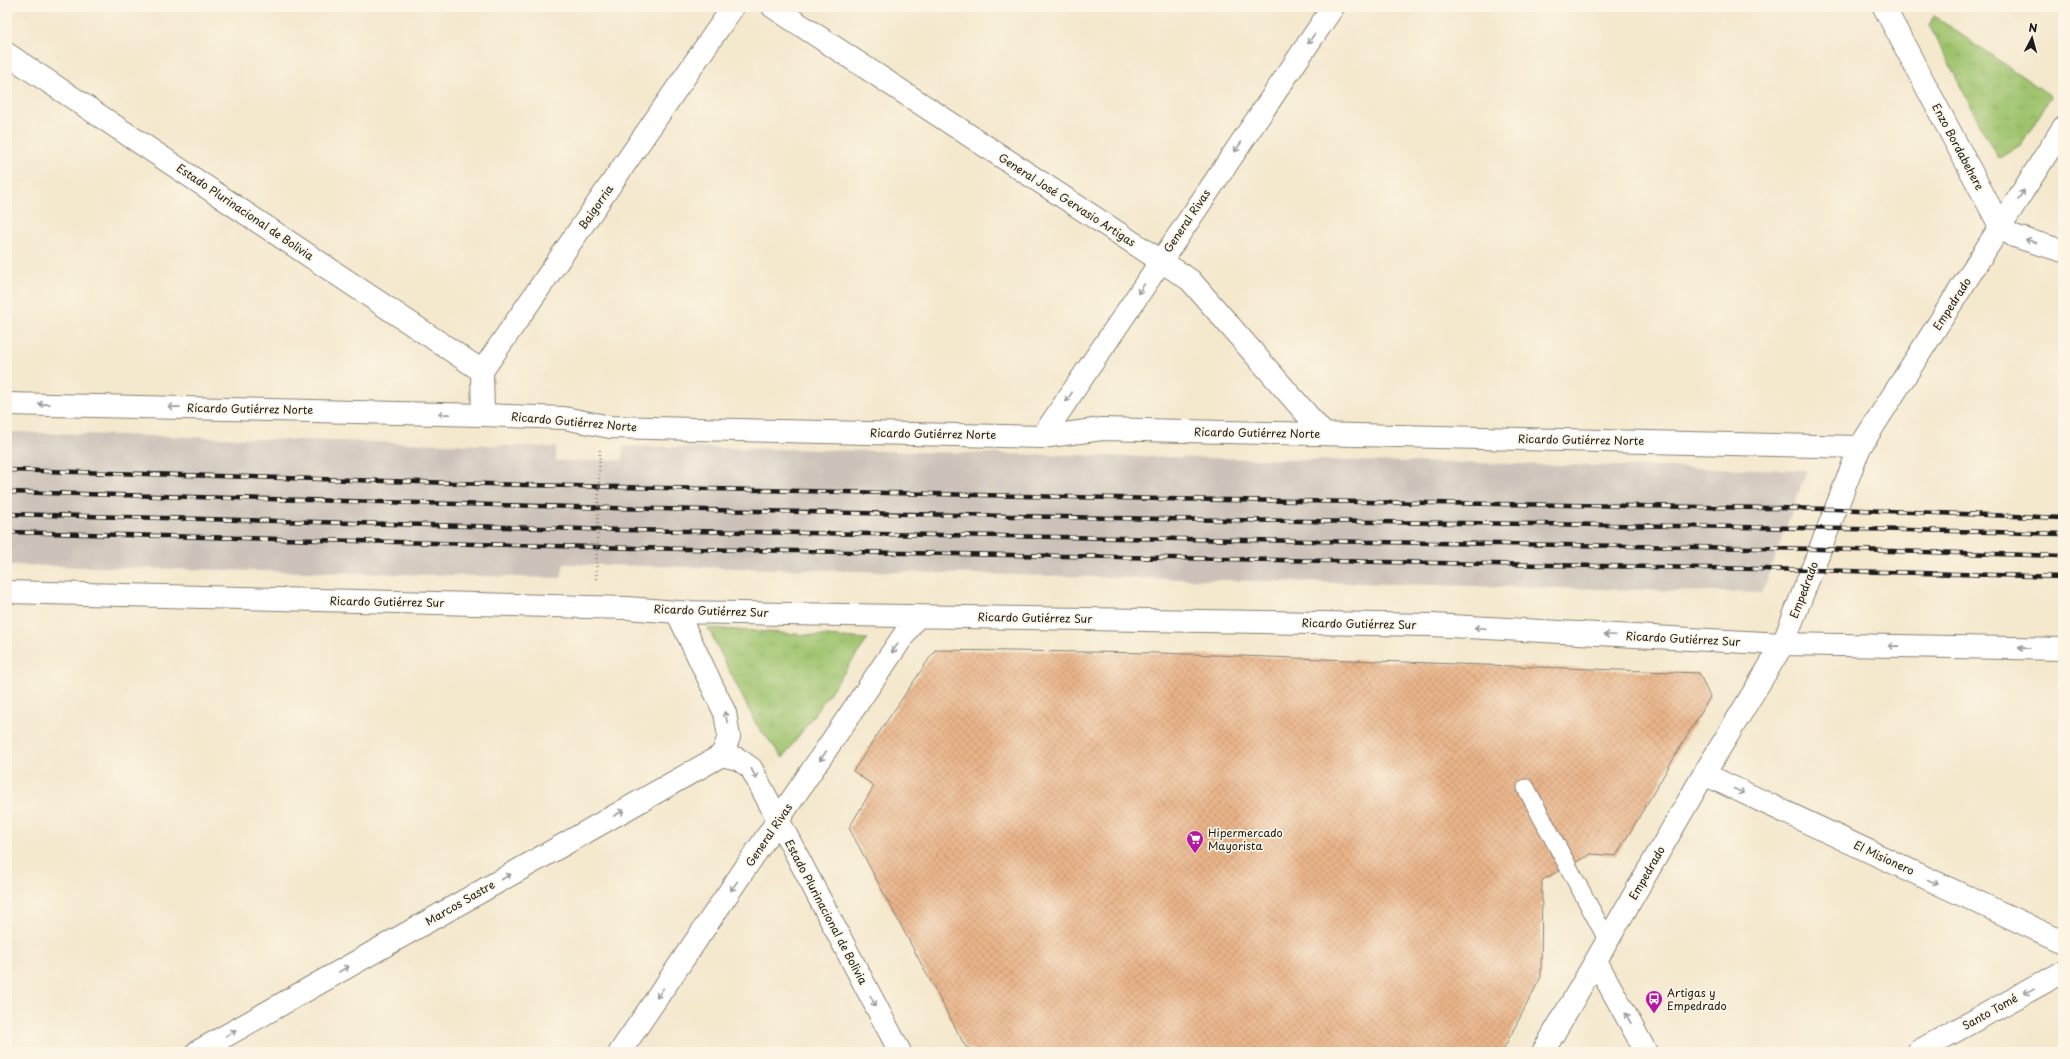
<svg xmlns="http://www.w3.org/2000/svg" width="2070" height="1059" font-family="'Playpen Sans',sans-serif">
<defs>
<pattern id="grass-tufts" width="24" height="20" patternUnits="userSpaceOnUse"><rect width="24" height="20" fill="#9ec36d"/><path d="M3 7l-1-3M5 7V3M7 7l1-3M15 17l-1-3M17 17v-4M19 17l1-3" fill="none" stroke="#88a75e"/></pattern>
<pattern id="building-cross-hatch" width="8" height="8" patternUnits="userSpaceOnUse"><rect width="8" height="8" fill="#e9b489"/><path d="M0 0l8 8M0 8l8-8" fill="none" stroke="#c79a76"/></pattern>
</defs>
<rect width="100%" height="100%" fill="#fcf5e5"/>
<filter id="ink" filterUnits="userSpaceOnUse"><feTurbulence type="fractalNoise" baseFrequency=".025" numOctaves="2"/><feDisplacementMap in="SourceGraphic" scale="8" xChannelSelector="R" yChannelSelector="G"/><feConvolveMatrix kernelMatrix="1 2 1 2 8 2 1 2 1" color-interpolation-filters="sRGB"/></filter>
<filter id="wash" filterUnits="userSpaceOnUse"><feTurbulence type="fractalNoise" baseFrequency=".012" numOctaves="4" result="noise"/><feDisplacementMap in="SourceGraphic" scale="16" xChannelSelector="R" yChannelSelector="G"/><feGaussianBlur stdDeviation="0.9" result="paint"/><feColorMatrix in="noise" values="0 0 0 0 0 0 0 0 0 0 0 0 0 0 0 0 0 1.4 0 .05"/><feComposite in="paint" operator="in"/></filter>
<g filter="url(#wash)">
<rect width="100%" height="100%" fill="#f4e8cd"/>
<path fill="#ccc2b9" d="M7,432l549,15v14l66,-1 1,-14 1184,24 -45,123 -1198,-29 -3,14 -554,-13z"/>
<path fill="url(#grass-tufts)" stroke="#5d7044" d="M1934,16l117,80 -29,48 -24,15 -69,-134z
M708,628l160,11 -85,119 -27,-34z"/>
<g id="blocks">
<path fill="url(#building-cross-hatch)" d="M935,650l225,3 539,20 11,24 -94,159 -25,-2 -49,26 -1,97 -39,75h-526l-11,-6 -116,-218 25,-42 -21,-15z"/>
</g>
</g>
<g filter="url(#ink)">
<use href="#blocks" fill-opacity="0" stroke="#888274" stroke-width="1"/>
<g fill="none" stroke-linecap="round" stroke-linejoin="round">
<defs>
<path id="service" d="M1526,788l82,153"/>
<path id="minor" d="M773,7l417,273 134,154
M1884,7l117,221 13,8 49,15
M7,54l475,317
M7,404l476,11 81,3 46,9 432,10 60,-8 758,18
M483,415l-1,-44 251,-364
M1042,437l291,-430
M7,592l620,16 50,4 755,13 351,19 280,5
M677,612l48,101 4,24 -7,18
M722,755l16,4 13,9 149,284
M1704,774l359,168
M1596,961l50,91
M197,1052l525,-297
M620,1052l297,-436
M1543,1052l161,-278 79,-130 77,-197 203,-319
M1917,1052l146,-80"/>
</defs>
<use href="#service" stroke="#888274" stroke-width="19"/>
<use href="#minor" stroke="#888274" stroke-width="24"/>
<use href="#service" stroke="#fff" stroke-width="17"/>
<use href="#minor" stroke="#fff" stroke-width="22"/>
<defs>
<path id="rail" d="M7,470l518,15 638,14 672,10 228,9
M7,492c386,11 771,21 1157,27 300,5 599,6 899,15
M7,514l615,16 1198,19 243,7
M7,532l628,16 1177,22 251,7"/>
</defs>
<use href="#rail" stroke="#1c1c1c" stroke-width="4.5"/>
<use href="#rail" stroke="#fcf5e5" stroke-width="3" stroke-dasharray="9" stroke-linecap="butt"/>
<path stroke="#888274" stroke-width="2.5" stroke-dasharray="1 3" stroke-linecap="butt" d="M596,579l4,-131"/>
</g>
<defs><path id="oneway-shaft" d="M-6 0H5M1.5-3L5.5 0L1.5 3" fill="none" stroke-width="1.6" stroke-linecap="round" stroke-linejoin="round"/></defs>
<g stroke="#999">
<use href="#oneway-shaft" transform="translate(1311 39) rotate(124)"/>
<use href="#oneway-shaft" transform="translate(1238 147) rotate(124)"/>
<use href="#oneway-shaft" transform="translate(2021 195) rotate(-58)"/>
<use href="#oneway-shaft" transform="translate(2031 241) rotate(-163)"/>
<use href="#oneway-shaft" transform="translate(1141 289) rotate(124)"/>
<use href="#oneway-shaft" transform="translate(1069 397) rotate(124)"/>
<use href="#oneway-shaft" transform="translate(44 404) rotate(-179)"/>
<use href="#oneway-shaft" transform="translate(174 407) rotate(-179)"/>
<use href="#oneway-shaft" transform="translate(444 414) rotate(-179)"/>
<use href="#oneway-shaft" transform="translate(1480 628) rotate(-177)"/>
<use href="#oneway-shaft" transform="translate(1610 635) rotate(-177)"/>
<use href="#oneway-shaft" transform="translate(1894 646) rotate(-179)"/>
<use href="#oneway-shaft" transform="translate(895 648) rotate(124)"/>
<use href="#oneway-shaft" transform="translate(2024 648) rotate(-179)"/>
<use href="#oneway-shaft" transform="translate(726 717) rotate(-103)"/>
<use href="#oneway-shaft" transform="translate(823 756) rotate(124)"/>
<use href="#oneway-shaft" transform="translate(754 774) rotate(63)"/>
<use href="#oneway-shaft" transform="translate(1739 791) rotate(25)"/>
<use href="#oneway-shaft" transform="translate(619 813) rotate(-30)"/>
<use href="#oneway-shaft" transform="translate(506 877) rotate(-30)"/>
<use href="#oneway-shaft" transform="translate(1933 882) rotate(25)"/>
<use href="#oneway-shaft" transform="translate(734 886) rotate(125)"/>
<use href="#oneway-shaft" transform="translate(344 969) rotate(-30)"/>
<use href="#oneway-shaft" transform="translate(2029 991) rotate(151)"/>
<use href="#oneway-shaft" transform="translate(660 993) rotate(125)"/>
<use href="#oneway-shaft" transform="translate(873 1001) rotate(62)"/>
<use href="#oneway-shaft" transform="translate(1628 1018) rotate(-119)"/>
<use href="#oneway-shaft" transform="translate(231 1033) rotate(-30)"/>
</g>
</g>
<defs>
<symbol id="supermarket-pin" viewBox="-11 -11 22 30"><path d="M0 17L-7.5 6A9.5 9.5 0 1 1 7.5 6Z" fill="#b5179e" stroke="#fcf5e5"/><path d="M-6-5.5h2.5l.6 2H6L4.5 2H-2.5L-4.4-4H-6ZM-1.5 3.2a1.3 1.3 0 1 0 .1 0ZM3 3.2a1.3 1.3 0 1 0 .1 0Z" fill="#fff"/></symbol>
<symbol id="bus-pin" viewBox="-11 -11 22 30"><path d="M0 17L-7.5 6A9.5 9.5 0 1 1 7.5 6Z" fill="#b5179e" stroke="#fcf5e5"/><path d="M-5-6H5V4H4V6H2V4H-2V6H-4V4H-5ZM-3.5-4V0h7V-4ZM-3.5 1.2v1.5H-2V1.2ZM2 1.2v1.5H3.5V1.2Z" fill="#fff"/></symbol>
</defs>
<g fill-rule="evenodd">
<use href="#supermarket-pin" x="1185" y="829" width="20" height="27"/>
<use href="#bus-pin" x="1644" y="989" width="20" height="27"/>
</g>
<g text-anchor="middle" stroke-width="3.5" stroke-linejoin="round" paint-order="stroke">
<g font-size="11" fill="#1c1c1c" stroke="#fcf5e5">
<text transform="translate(1958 147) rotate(62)" y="4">Enzo Bordabehere</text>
<text transform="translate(1067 200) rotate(33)" y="4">General José Gervasio Artigas</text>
<text transform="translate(596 207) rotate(-55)" y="4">Baigorria</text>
<text transform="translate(245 212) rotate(34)" y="4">Estado Plurinacional de Bolivia</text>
<text transform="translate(1187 221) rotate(-56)" y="4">General Rivas</text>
<text transform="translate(1952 304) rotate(-57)" y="4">Empedrado</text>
<text transform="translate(250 409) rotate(1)" y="4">Ricardo Gutiérrez Norte</text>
<text transform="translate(574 422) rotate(5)" y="4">Ricardo Gutiérrez Norte</text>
<text transform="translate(1257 433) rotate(1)" y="4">Ricardo Gutiérrez Norte</text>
<text transform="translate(933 434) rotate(1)" y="4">Ricardo Gutiérrez Norte</text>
<text transform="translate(1581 440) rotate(1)" y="4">Ricardo Gutiérrez Norte</text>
<text transform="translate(1804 590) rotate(-69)" y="4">Empedrado</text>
<text transform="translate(387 602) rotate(1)" y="4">Ricardo Gutiérrez Sur</text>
<text transform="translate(711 611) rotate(2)" y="4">Ricardo Gutiérrez Sur</text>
<text transform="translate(1035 618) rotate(1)" y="4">Ricardo Gutiérrez Sur</text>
<text transform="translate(1359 624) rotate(1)" y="4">Ricardo Gutiérrez Sur</text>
<text transform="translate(1683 639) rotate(3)" y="4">Ricardo Gutiérrez Sur</text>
<text transform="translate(769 835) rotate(-56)" y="4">General Rivas</text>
<text transform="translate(1884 858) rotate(25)" y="4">El Misionero</text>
<text transform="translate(1647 873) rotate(-60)" y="4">Empedrado</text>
<text transform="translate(460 903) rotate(-30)" y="4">Marcos Sastre</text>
<text transform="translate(826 912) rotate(62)" y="4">Estado Plurinacional de Bolivia</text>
<text transform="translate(1990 1012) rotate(-29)" y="4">Santo Tomé</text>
</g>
<g font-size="11" fill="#1c1c1c" stroke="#fcf5e5" text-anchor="start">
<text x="1208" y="837">Hipermercado<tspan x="1208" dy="13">Mayorista</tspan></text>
<text x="1667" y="997">Artigas y<tspan x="1667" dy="13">Empedrado</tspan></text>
</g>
</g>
<rect width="2070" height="1059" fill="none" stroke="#fcf5e5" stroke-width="24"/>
<g transform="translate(2032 38) rotate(6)" stroke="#fcf5e5" stroke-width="3" paint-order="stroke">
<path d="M0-3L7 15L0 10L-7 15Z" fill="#1c1c1c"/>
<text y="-6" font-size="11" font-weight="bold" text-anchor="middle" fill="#1c1c1c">N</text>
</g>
</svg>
